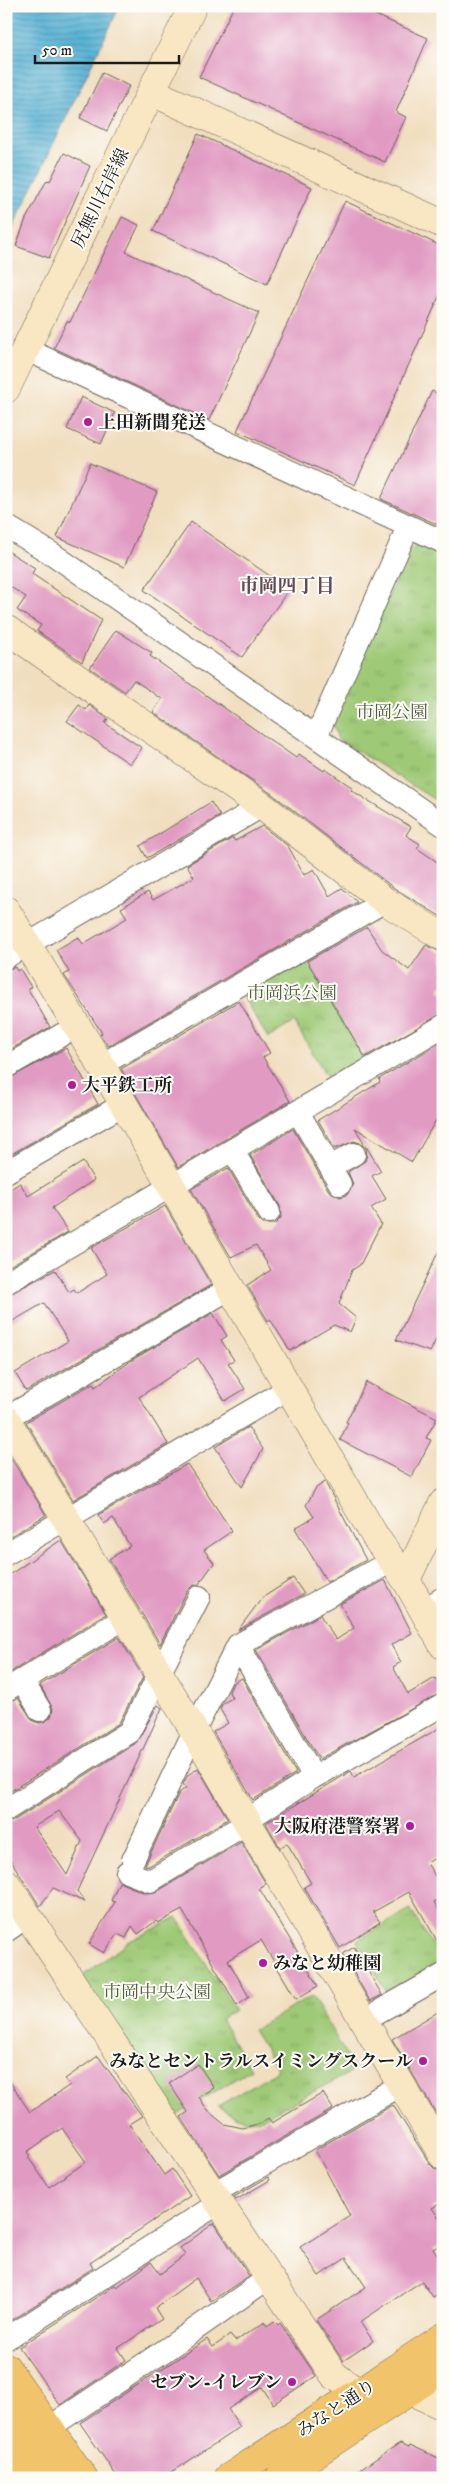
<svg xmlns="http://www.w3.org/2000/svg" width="449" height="2484" font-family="'IM FELL DW Pica','Noto Serif JP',serif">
<defs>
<pattern id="park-tufts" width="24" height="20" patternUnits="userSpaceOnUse" patternTransform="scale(1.25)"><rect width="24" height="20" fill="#9ec976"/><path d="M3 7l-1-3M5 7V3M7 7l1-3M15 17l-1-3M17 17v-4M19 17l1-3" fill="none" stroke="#88ac66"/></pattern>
<pattern id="water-rules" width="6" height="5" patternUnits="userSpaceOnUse" patternTransform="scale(1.25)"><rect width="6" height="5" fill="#56b1d4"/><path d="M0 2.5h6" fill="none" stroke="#468fab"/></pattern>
</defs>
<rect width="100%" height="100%" fill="#fdfcf7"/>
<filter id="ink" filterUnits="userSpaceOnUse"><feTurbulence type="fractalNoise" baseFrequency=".02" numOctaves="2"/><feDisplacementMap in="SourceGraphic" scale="10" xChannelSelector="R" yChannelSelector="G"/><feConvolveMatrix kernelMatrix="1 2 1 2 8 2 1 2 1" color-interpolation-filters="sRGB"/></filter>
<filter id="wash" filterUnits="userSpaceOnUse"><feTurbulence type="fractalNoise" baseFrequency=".0096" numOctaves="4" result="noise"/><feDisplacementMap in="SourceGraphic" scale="20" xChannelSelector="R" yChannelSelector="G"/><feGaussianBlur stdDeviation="1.12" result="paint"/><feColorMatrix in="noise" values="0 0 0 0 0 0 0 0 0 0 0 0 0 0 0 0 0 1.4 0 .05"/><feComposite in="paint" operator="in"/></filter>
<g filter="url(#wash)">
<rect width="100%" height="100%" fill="#f1debf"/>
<path fill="url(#park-tufts)" stroke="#5d7249" d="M420,545l23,10v250l-105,-66 -6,-17 78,-174z
M303,953l64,112 -35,20 -38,-63 -26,16 -29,-48z
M410,1909l33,54 -54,33 -32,-55z
M177,1917l58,93 -14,9 30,50 -78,49 -93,-140 48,-36z
M312,1996l43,74 -96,50c-17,1 -27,-4 -41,-14l60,-36 -25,-40z"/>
<path fill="url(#water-rules)" stroke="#396678" d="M6,6h114l-114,236z"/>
<g id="blocks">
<path fill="#e19bc2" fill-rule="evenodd" d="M234,6h121l73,32 -32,74 10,5 -21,45 -186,-85z
M102,73l27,13 -22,45 -27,-13z
M198,134l114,53 -45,97 -114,-53z
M64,153l26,13 -41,92 -33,-12 10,-27 21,-39 3,1z
M345,201l98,46v41l-88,197 -118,-54z
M122,217l17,8 -13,27 133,61 -50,107 -155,-72 13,-27 3,1z
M432,391l11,5v131l-62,-28z
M81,397l34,16 -14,31 -34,-15z
M90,463l67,29 -33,75 -67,-30z
M191,522l98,67 -47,68 -98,-67z
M6,550l29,18 -3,6 69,46 -19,42 -45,-31 4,-6 -24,-15 9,-13 -20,-13z
M116,630l36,23 -2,3 146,102 3,-4 25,17 1,-2 28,19 -2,2 60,37 -5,8 14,9 -3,4 26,18v52l-49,-30 -122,-94 -119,-82 9,-13 -28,-19 -9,12 -35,-24z
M79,705l7,5 3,-5 19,14 -3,4 37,25 -12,16 -63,-43z
M211,802l9,14 -73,42 -7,-12z
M262,826l26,20 16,29 10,-6 15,27 13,-8 15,14 -249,144 -8,-12 2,-1 -38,-58 5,-3 -13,-22 22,-13 5,7 44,-26 -6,-10 27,-16 5,8 41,-23 -7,-12 46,-27 2,3z
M367,927l15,23 27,20 17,-25 17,8v31l-4,5 4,5v19l-78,44 -58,-96z
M15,967l2,4 3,-2 11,18 -3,2 22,38 -44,25v-82z
M239,1001l31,52 -7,4 27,44 -112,66 -57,-98z
M443,1041v83l-7,-4 -24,42 -57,-34 26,43 -9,5 14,23 -15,9 10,16 -21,41 -8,5 -13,34 17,14 -6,14 -16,-7 -44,26 -20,-32 -2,2 -21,-36 24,-15 -15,-25 -25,12 -40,-68 37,-21 30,51 5,5h12l6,-6 -1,-12 -30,-51 43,-26 36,62 11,6 7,-2 6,-11 -5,-12 17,-11 2,-6 -1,-7 -6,-5 -6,-2 -19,8 -17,-29 62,-38 -1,-3z
M66,1048l32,56 -92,53v-77z
M83,1162l11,18 -42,28 16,24 -62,36v-76l14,-9 8,13z
M165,1206l46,79 -185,106 -11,-18 53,-32 -24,-38 -38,22v-29l49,-26 14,22 5,-3 3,4 30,-19 -16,-26z
M443,1242v83l-13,27 -34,-12z
M213,1313l14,23 -6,4 13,20 -6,3 17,26 -20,12 -27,-43 -59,39 29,47 -95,56 -47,-78 67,-39 2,4 37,-27z
M366,1382l71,36 -11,20 5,2 -19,37 -72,-37 8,-17 -2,-1z
M248,1427l15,22 -21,38 -27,-40z
M6,1450l40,65 -40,24z
M187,1464l45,67 -28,19 10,13 -15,21 -7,2 -5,5 -27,53 -51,-85 21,-13 -17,-28 -9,6 -6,-9z
M325,1482l41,78 -39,22 -32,-54 19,-11 -8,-12 10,-17z
M61,1540l45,74 -100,61v-98z
M293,1578l11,16 -66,36 24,-32z
M385,1580l27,53 -21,12 10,17 -8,5 15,27 27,-16 8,14 -124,67 -63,-109 64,-35 16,25 18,-12 -14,-24z
M119,1637l24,40 -24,46 -113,71v-91l12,-5 15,23 7,2 6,-2 5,-4 2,-8 -13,-24z
M242,1678l54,95 -43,27 -40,-68 15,-9 -8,-14 3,-6 9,-5 -3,-6 4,-9z
M158,1705l4,3 -85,183 8,11 -32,-14 -13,18 -34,-53v-30l7,-2 123,-78zM59,1811l23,30 -15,34 -33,-48z
M443,1726v127l-16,10 16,26v8l-9,5 9,16v33l-34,-59 -36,20 7,10 -40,26 -36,-61 7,-4 -24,-40 -7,5 -14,-25 85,-52 3,6z
M198,1768l30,51 -79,47 -4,-1 34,-72 7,-5 -3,-4 5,-9z
M241,1842l25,42 -7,4 59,98 -22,13 -35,-59 -33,20 21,37 -12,9 -55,-96 -24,13 -2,-2 -18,13 -6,-8 -6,12 -9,-4 -13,19 -15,-9 26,-42 -4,-1 8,-19 26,11 11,-1z
M354,1947l28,48 -12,6 -27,-47z
M443,2009v116l-51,-86z
M98,2056l44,60 -13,8 35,51 8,-6 18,27 -100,67 3,5 -86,55 -1,-247 24,36 40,-27 -5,-6zM62,2128l24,34 -37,25 -21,-30 2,-1 -3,-4z
M198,2064l16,24 -15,9 9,14 16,13 19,4 18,-5 7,-5 4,5 51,-30 10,16 -114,66 -38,-58 7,-5 -19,-29z
M393,2105l37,59 5,5 8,3v30l-11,6 11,16v19l-10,6 10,16v26l-10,6 -11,-16 -62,41 13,19 -30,20 -27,-41 50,-33 -20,-29 -27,18 -19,-29 50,-31 -35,-66z
M268,2177l2,3 -34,20 -2,-3z
M214,2223l35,53 -38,25 -15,-23 -41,30 7,11 -44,29 8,12 -66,45 -41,-58 89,-57 7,-5 2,2 34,-25 9,12 25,-19 -5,-7z
M274,2321l4,4 2,-2 36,53 -43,28 -11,-17 -34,22 12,18 -77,51h-45l-38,-55 127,-84 6,8 17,-12 5,6 30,-19 2,4z
M400,2443l9,4 1,-2 33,15v13l-7,5h-89z"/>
</g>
</g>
<g filter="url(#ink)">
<use href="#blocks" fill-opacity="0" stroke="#676055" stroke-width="1"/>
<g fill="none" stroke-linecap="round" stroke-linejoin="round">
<defs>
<path id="street" d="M25,349l418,193
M6,526l48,29 389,270
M316,737l92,-210
M6,957l256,-151
M101,1065l284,-164
M6,1067l71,-41
M298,1112l42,72
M233,1151l36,61
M330,1167l24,-13
M6,1172l118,-68
M6,1283l437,-257
M6,1418l225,-130
M6,1554l282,-165
M423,1610l20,-12
M238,1645l76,132
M22,1680l18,30
M6,1690l119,-72
M6,1810l123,-78 70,-135
M245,1821l69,-44 129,-72
M133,1860l61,-129 44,-86 154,-84
M127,1872l23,9 97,-58
M6,1931l22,-15
M364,2020l79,-45
M212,2194l189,-109
M6,2339l213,-136
M50,2427l114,-76 106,-74"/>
<path id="secondary" d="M152,92l291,132
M6,389l187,-383
M6,629l256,177 123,95 58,36
M6,910l95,155 275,473 30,42 37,65
M6,1419l188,312 249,425
M406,1580l37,-77
M6,1883l328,492 25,18 52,-2 32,15"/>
<path id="highway" d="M6,2367l78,111
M6,2408l46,70
M6,2453l16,25
M228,2478l215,-141
M279,2478l164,-109"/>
</defs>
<use href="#street" stroke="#676055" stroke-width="24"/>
<use href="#secondary" stroke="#676055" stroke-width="29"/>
<use href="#highway" stroke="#676055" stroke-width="29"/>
<use href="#street" stroke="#fff" stroke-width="22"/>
<use href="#secondary" stroke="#f9e7c3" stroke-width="28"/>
<use href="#highway" stroke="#f1c36a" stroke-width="28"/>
</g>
</g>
<g fill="#b5179e" stroke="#fdfcf7" stroke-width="2">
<circle cx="88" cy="422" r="5"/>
<circle cx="72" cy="1085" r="5"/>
<circle cx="410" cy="1826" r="5"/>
<circle cx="263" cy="1963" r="5"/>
<circle cx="423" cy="2061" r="5"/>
<circle cx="292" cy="2382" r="5"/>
</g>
<g text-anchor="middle" stroke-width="4" stroke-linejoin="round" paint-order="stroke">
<g font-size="18" fill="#1c1c1c" stroke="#fdfcf7">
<text transform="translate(100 198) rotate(-64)" y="6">尻無川右岸線</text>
<text transform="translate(336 2408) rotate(-33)" y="6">みなと通り</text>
</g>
<g font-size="18" font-weight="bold" fill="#1c1c1c" stroke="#fdfcf7" text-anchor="start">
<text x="98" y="428">上田新聞発送</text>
<text x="82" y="1091">大平鉄工所</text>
<text x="400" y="1832" text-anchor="end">大阪府港警察署</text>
<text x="273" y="1969">みなと幼稚園</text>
<text x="413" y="2067" text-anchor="end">みなとセントラルスイミングスクール</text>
<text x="282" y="2388" text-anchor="end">セブン-イレブン</text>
</g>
<g font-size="18" fill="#506140" stroke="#fdfcf7">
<text x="392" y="718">市岡公園</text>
<text x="292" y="999">市岡浜公園</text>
<text x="157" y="1998">市岡中央公園</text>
</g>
<g font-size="19" font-weight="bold" fill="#614856" stroke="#fdfcf7">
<text x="287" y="592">市岡四丁目</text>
</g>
</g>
<rect width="449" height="2484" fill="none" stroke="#fdfcf7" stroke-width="25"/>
<path d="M35 55v8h144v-8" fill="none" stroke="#1c1c1c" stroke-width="2.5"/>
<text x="42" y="55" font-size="15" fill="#1c1c1c" stroke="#fdfcf7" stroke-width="4" paint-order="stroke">50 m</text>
</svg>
